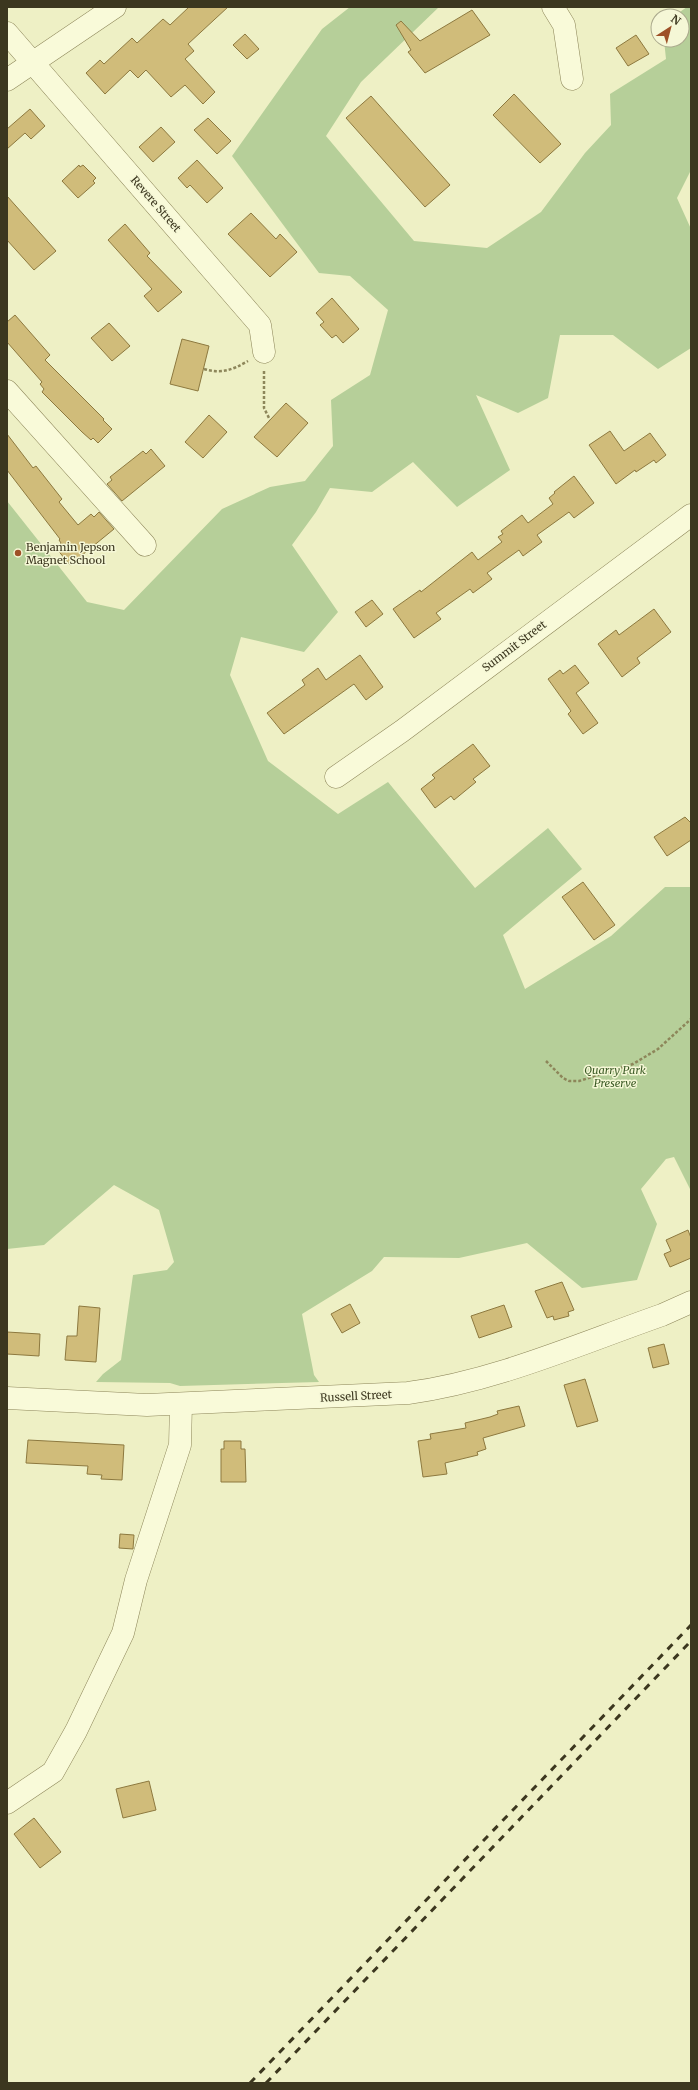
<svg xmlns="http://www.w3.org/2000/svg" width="698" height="2090" font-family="Merriweather,serif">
<rect width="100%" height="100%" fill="#eef0c5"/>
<path fill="#b6cf99" d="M350,7h89l-78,75 -35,54 88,105 73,7 54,-36 44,-59 26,-28 -1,-31 56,-35 -2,-19h18v-24h-8l13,-9h4v163l-14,28 14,31v119l-33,21 -45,-34h-53l-12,63 -30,15 -42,-18 34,75 -53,37 -44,-45 -41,30 -42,-4 -14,24 -24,33 46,67 -34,40 -63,-15 -11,38 38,86 70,53 50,-32 87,106 73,-60 34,41 -79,66 22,54 86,-53 54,-49h26v304l-17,-34 -8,2 -25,30 16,35 -20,56 -55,8 -55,-45 -68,15 -75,-1 -12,14 -70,43 12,61 5,7 -139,4 -10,-3 -74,-1 7,-8 18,-14 12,-85 34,-5 7,-8 -15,-52 -45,-25 -70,60 -37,4v-748l80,101 37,8 98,-101 48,-22 35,-6 28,-35 -2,-46 39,-25 18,-65 -38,-34 -31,-3 -87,-117 90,-127z"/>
<path fill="#d0bc7a" stroke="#8d793f" d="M189,7h39l-40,37 6,7 -9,8 30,33 -12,12 -18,-19 -14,12 -25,-27 -8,8 -8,-8 -25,24 -19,-21 14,-13 4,4 28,-26 5,5 26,-24 7,6z
M472,10l18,25 -65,38 -17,-21 3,-2 -15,-25 5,-4 19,20z
M245,34l14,15 -12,10 -14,-14z
M636,35l13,19 -21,12 -12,-18z
M514,94l47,50 -21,19 -47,-48z
M371,96l79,89 -25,22 -79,-89z
M30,109l15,17 -14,13 -6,-6 -18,16v-20z
M208,118l23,23 -14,13 -23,-24z
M161,127l14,15 -22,20 -14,-15z
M197,160l26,28 -16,15 -17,-18 -3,3 -9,-10z
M79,165l1,2 3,-2 13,13 -3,3 2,2 -17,15 -16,-17z
M7,196l49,55 -22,19 -27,-30z
M251,213l25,26 4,-5 17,18 -27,25 -42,-43z
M125,224l25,29 -3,3 35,36 -24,20 -14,-16 8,-7 -44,-49z
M332,298l27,31 -16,14 -7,-8 -4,3 -12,-13 4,-3 -8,-9z
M15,315l35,40 -5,5 59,59 -1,1 9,9 -14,14 -5,-5 -2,2 -9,-8 -40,-40 2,-3 -4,-5 2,-2 -35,-40v-20z
M109,323l21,23 -18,15 -21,-23z
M182,339l27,7 -11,45 -28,-7z
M286,403l22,20 -31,34 -23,-20z
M209,415l18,17 -24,26 -18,-16z
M610,431l14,20 26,-18 16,22 -10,8 -2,-3 -18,12 -1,-2 -19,14 -27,-39z
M7,434l26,34 3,-2 26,33 -3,3 19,23 13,-11 3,3 5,-5 15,17 -44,36 -14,-17 5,-5 -2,-3 1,-1 -53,-69z
M151,449l14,17 -43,35 -15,-17 5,-4 -2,-3 33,-26 3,3z
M574,476l20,27 -20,15 -5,-6 -32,23 5,7 -19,14 -4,-6 -32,23 5,6 -19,14 -3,-4 -34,24 5,6 -27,19 -21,-29 27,-19 1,2 51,-40 6,8 24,-18 -4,-5 5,-3 -2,-3 21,-16 6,8 25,-19 -4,-6 6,-5 -1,-1z
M372,600l11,14 -17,13 -11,-15z
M654,609l17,23 -34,26 3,5 -18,14 -24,-33 18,-14 3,5z
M360,655l23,32 -17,13 -12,-16 -70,50 -17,-21 38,-28 -3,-5 16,-12 8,12z
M575,665l14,18 -13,10 22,30 -15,11 -15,-20 3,-3 -23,-32 12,-9 3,4z
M473,744l17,22 -17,13 3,3 -22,18 -3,-4 -16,12 -14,-19 14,-11 -3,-3z
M685,817l6,6v17l-24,16 -13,-19z
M583,882l32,43 -21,15 -32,-43z
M688,1230l3,8v20l-21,9 -6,-13 7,-3 -5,-11z
M562,1282l12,28 -6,2 1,4 -15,4 -1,-4 -6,2 -12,-27z
M350,1304l10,19 -18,10 -11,-19z
M504,1305l8,22 -33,11 -8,-22z
M79,1306l21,2 -4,54 -31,-2 2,-24h10z
M7,1332l33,2 -1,22 -32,-2z
M664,1344l5,20 -16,4 -5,-20z
M585,1379l13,42 -21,6 -13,-42z
M519,1406l6,20 -42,12 3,11 -9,3 1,3 -33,8 2,11 -24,3 -5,-36 13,-2 -1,-5 36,-6 -1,-5 25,-6 8,-3 -1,-3z
M28,1440l96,5 -2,35 -21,-1 1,-4 -15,-1 1,-8 -62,-3z
M224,1441h17v8h4l1,33h-25v-33h3z
M120,1534l14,1 -1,14 -14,-1z
M149,1781l7,29 -33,8 -7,-29z
M34,1818l27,34 -21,16 -26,-34z"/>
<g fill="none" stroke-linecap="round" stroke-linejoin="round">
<defs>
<path id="minor" d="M553,7l11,18 8,54
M7,33l253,292 4,27
M7,80l108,-73
M7,391l138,154
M336,777l66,-46 289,-216
M7,1398l140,7 261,-12c88,-12 171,-49 254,-78l29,-13
M7,1803l46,-31 23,-41 47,-98 13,-53 44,-135 1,-41"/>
</defs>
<use href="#minor" stroke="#8d865a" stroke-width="23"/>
<path stroke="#8d865a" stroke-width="2.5" stroke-dasharray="3 2" stroke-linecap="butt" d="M204,369c18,5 28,1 44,-8
M264,371v37l6,12
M546,1061l17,17 6,3h10l54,-17 25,-15 33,-30"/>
<use href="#minor" stroke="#f9fad9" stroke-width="22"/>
<path stroke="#3c371f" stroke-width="3" stroke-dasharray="7 7" stroke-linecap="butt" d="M250,2083l441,-458
M266,2083l425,-442"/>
</g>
<circle fill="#9e5027" stroke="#f5f7d6" stroke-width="1.5" cx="18" cy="553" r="4"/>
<g text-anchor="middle" stroke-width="3" stroke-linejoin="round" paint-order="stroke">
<g font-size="11" fill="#3c371f" stroke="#f5f7d6">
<text transform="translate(156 204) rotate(49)" y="4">Revere Street</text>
<text transform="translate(514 646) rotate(-37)" y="4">Summit Street</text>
<text transform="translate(356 1396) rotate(-3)" y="4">Russell Street</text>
</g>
<g font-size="11" fill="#3c371f" stroke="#f5f7d6" text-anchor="start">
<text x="26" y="551">Benjamin Jepson<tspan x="26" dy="13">Magnet School</tspan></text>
</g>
<g font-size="11" font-style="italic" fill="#3a5924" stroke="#f5f7d6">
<text x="615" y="1074">Quarry Park<tspan x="615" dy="13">Preserve</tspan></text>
</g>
</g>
<rect width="698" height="2090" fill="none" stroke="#3c371f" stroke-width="16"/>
<g transform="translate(670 28) rotate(36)"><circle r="19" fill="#f5f7d6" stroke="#abaa8d"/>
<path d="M0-3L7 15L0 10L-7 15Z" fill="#9e5027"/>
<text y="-6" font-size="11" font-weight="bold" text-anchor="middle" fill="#3c371f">N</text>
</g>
</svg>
